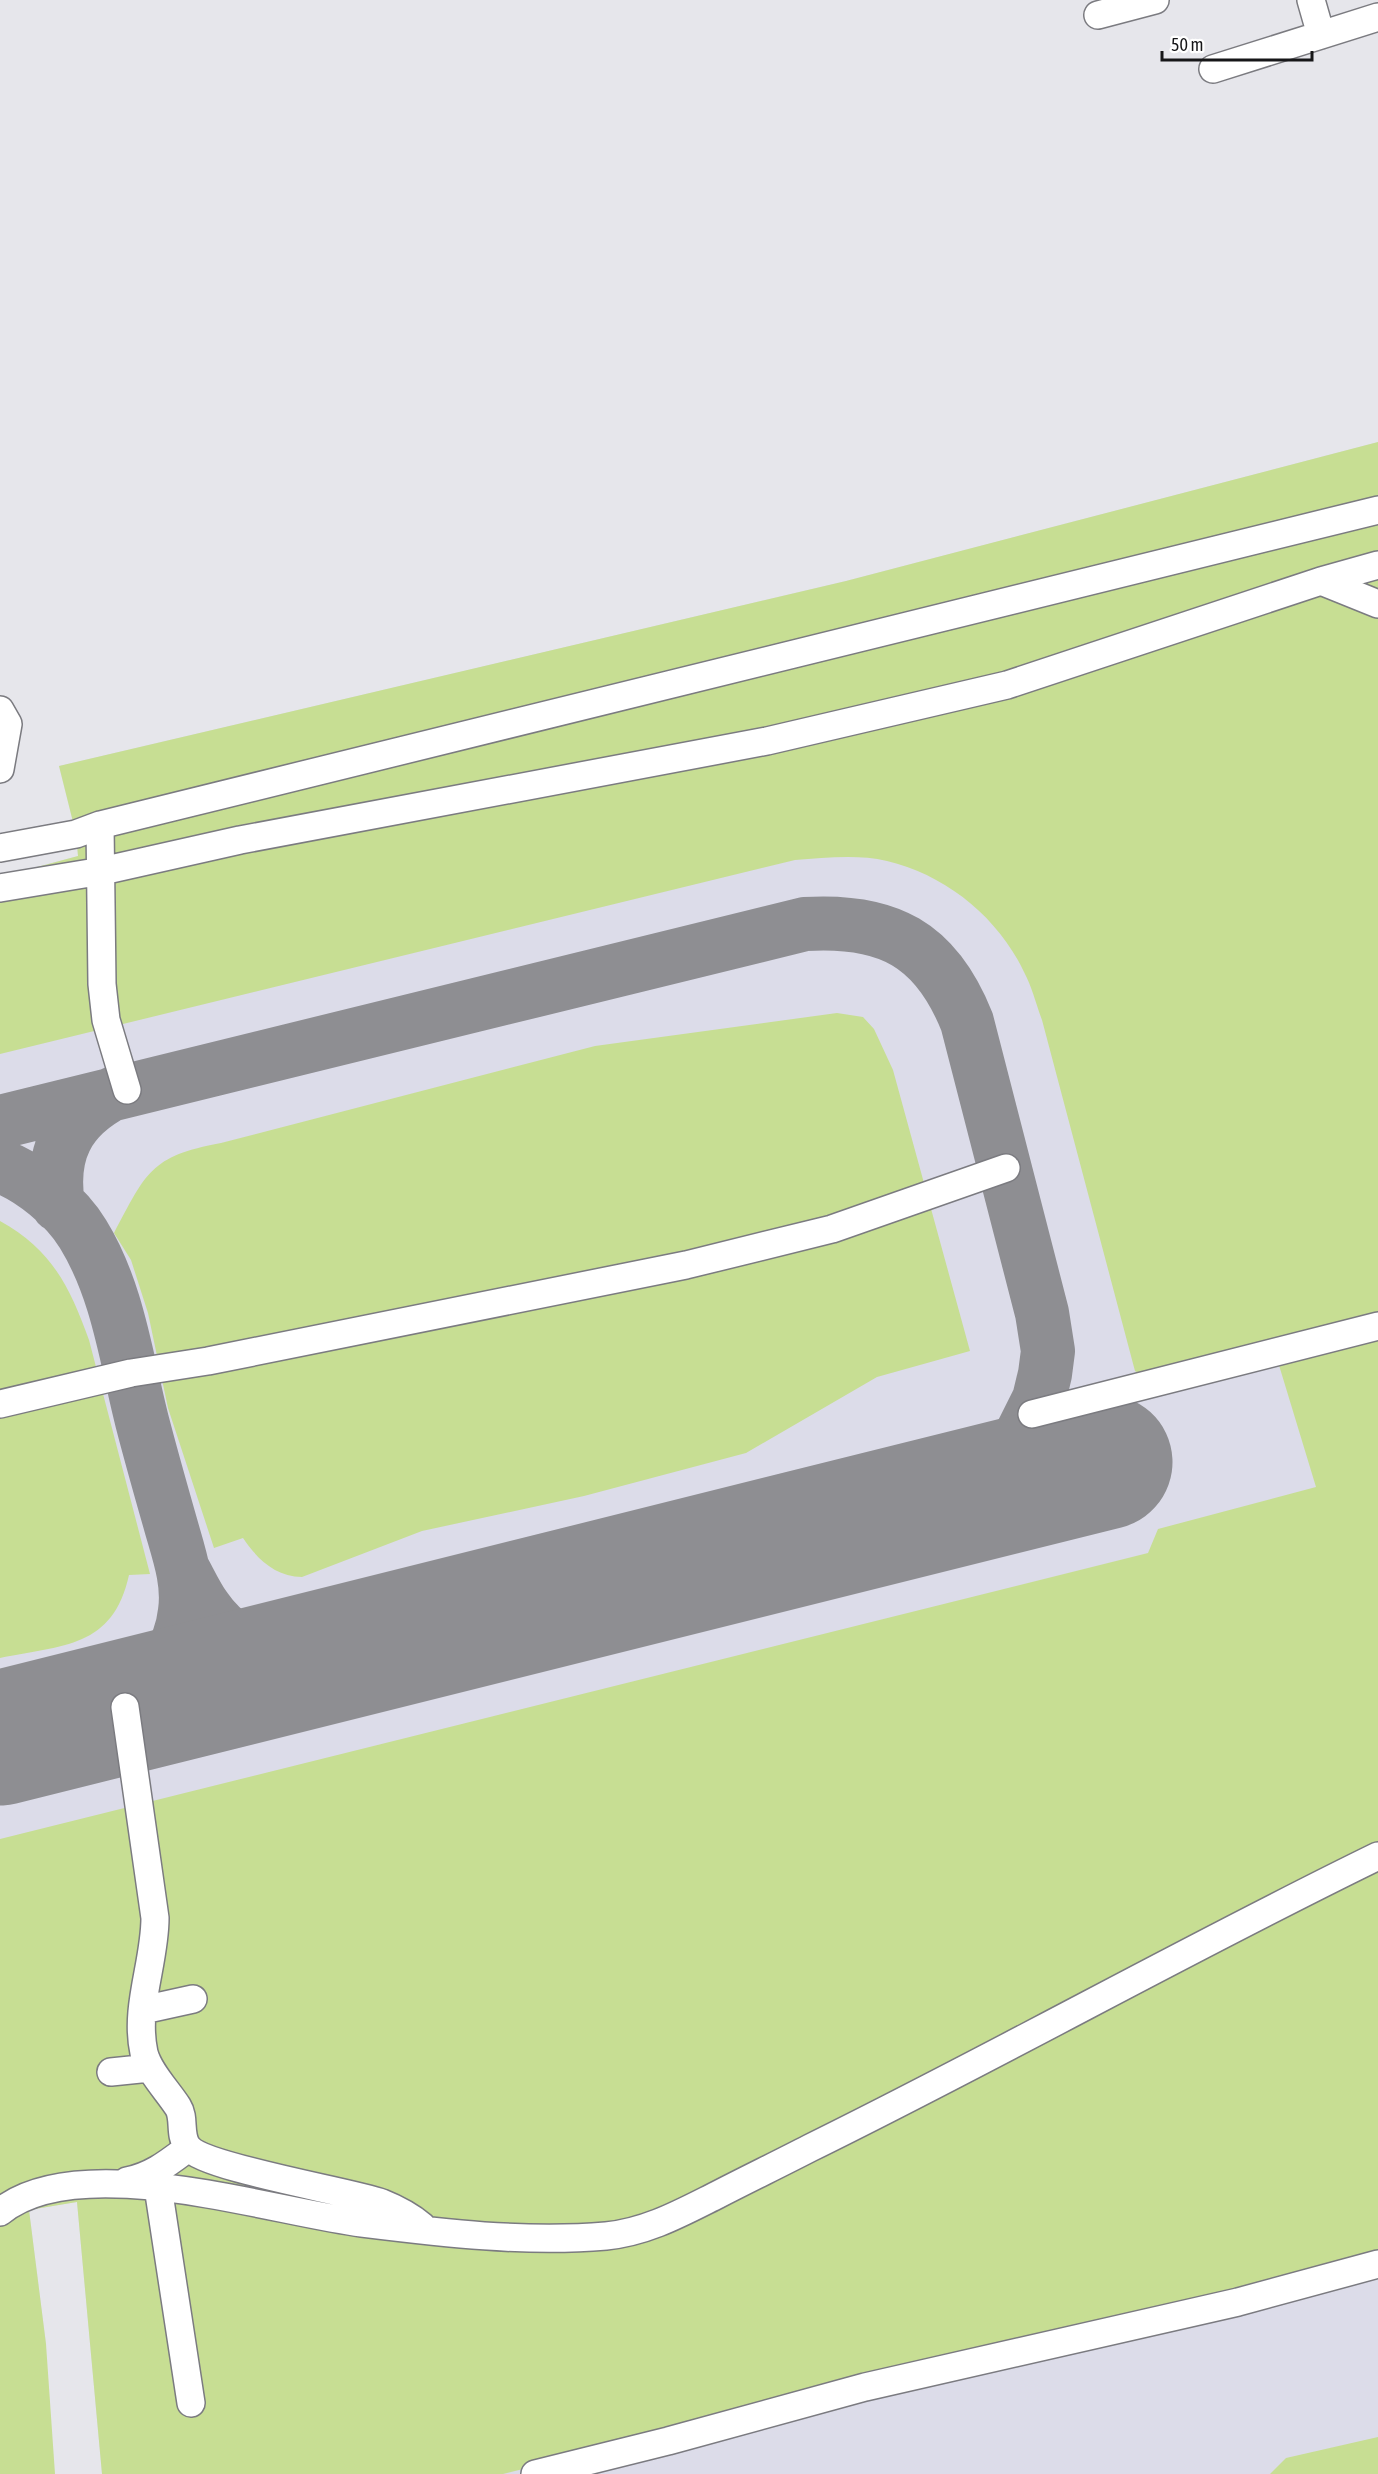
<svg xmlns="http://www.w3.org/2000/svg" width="1378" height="2474" font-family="'Asap Condensed',sans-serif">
<rect width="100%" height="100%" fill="#e6e6eb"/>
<path fill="#dcdce9" d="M1378,442v2032h-1276l-25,-272 -48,8 17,134 -46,12v-1479l78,-21 -2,-22 -17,-68 787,-185z"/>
<path fill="#c7de93" d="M1378,442v1813l-875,219h-401l-25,-272 -48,8 17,134 9,130h-55v-635l1148,-286 10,-24 158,-42 -41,-135 -118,33 -22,-14 -93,-351c-6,-16 -10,-33 -18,-48 -26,-55 -78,-97 -137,-111 -30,-7 -62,-3 -92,-1l-795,194v-177l78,-21 -2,-22 -17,-68 787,-185z
M837,1013l26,4 11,12 19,41 77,281 -93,26 -131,76 -162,43 -162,35 -120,46c-27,-1 -44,-17 -59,-39l-29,10 -46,-140 -20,-95 -17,-53 -17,-27c32,-60 36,-77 107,-90l374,-97z
M0,1221c52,29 70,66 89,119l61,234 -21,1c-16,73 -66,70 -129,83z
M1378,2437v37h-108l16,-16z"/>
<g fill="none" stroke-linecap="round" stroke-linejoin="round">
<path stroke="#8e8e92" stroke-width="54" d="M0,1122l805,-198c83,-5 131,20 162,98l75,291 6,38 -3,23 -6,25 -18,36 -8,12 -41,36 -40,22
M0,1166c31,11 66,40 83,68 35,57 43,124 59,187 9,35 19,70 29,105 8,28 18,56 14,85 -4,39 -28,70 -53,99l-18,-1
M58,1205c-8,-52 9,-87 56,-112
M184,1571c7,13 13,26 21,37 21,31 62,55 98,60l18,-10"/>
<path stroke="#8e8e92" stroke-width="135" d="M0,1738l1105,-276"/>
<defs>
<path id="minor" d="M1311,0l10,35
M1098,15l57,-15
M1213,69l165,-52
M1321,581l57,23
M0,710l8,14 -8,45
M100,825l2,159 4,36 21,70
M0,848l76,-14 24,-9 1278,-315
M0,888l102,-17 138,-31 527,-99 240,-56 314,-104 57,-16
M0,1404l131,-31 77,-12 478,-96 146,-36 174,-61
M1032,1414l346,-88
M125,1707l30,211c0,45 -21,89 -11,135 5,19 23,37 34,54 7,11 1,27 9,39 15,22 162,45 195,57 15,6 28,13 40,23
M143,2010l50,-11
M111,2072l39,-4
M127,2181c25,-5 41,-18 61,-33
M158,2187l33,216
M0,2212c78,-64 268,-1 362,11 81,10 163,20 244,13 41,-4 75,-23 111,-41 31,-16 62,-31 93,-47 191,-94 377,-199 568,-292
M535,2474l133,-33 197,-54 373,-85 140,-38"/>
</defs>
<use href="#minor" stroke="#7b7b80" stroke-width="30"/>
<use href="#minor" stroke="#fff" stroke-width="27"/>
</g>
<path d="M1162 51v9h150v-9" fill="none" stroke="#161618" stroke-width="3"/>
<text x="1171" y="51" font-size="18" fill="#161618" stroke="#ffffff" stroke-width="4.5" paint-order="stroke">50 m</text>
</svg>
